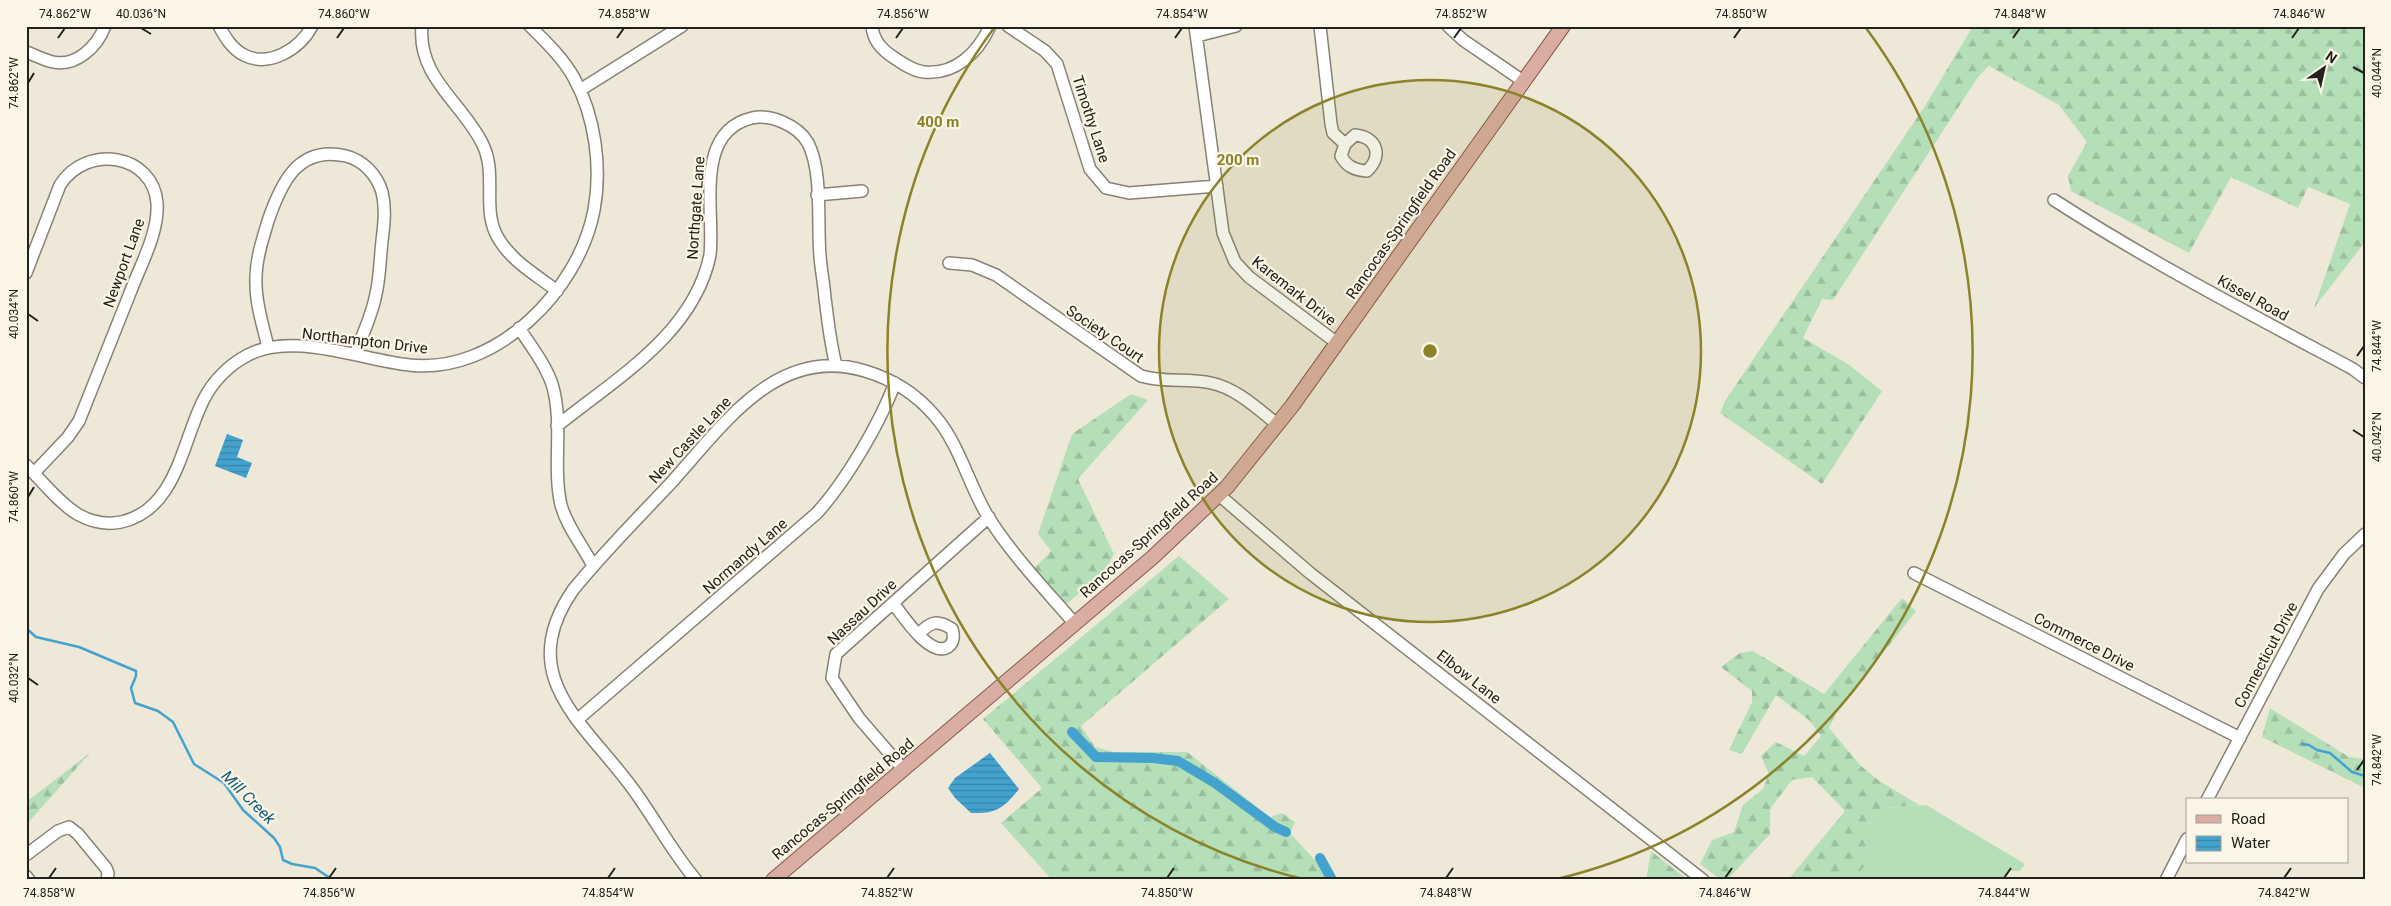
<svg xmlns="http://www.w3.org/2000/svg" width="2391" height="906" font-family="Roboto,sans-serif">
<defs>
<pattern id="forest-firs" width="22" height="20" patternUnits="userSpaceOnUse" patternTransform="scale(1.25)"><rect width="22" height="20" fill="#b5dfb8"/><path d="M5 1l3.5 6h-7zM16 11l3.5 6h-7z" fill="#9bbf9e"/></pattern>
<pattern id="water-rules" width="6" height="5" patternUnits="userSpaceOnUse" patternTransform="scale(1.25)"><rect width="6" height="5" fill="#43a2ce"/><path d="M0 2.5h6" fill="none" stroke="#3884a6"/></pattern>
</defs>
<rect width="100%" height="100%" fill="#eee8d9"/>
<path fill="#b5dfb8" d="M1926,805l99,59 -5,7h-10l-7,9h-150l18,-22 -11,-25 22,-25z"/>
<path fill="url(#forest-firs)" d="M1973,26h392v216l-51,66 36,-104 -42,-17 -10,21 -67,-31 -42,76 -118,-62 -3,-15 19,-34 -28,-37 -70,-39 -11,11 -145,223 -11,-1 -19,39 45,26 34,27 -60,93 -102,-71 5,-12 200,-295z
M1131,394l17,6 -70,79 36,75 -9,17 -42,36 -31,-36 19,-20 -13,-17 34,-100z
M1179,556l50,43 -148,127 14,21 19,5h73l83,65 12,-4 13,9 -5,11 43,47h-281l-51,-57 41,-35 -59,-69z
M1902,598l14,13 -80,102 -7,15 32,38 17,14 41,25 -37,3 -22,25 11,25 -18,22h-65l57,-69 -33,-34 -20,3 -22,29v25l-43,46h-6l-21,-16 12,-24 22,-8 9,-27 20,-16 6,-15 -8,-18 15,-14 28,14 17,-20 -11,-15 -34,-26 -34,59 -13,-4 23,-48v-11l-31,-24 19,-14 13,-2 71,43z
M2270,708l79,49 16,2v29l-103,-51z
M90,753l-64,72v-23z
M1651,851l37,29h-42z"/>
<path fill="url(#water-rules)" d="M227,434l16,6 -6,17 15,6 -6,15 -31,-12z
M990,753l29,36c-15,19 -23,25 -48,24l-16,-15 -7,-10 7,-10z"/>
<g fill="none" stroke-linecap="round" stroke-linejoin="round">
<path stroke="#43a2ce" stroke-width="2.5" d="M26,628l10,9 43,10 57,24v5l-5,12 4,15 23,8 15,11 21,42 30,19 19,27 31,28 6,9 3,13 9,4 23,4 18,12
M2302,744l7,1 8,5 13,3 22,19 13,4"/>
<path stroke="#43a2ce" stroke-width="10" d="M1072,732l24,25 57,1 25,3 37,22 60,44 11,5
M1320,858l12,22"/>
<defs>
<path id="minor" d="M219,26c6,11 13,23 25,29 25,13 56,-6 68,-29
M422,26c-5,52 42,78 61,119 15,31 -3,67 17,96 14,22 38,35 57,50
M872,26c1,14 10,24 21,31 9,6 20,14 31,15 31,3 54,-19 66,-46
M1008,26l37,25 12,13 33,105 16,19 23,5 88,-7
M1195,26l28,207 12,29 14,15 88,66
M1320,26l11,98 2,9 12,11
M1448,26l15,14 60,41
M1197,36l39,-10
M26,52c9,3 18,8 27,10 23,5 44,-15 52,-36
M580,90l102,-64
M1355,135c22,2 28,21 12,36 -12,-1 -20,-4 -26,-15l4,-12z
M817,195l45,-4
M2054,200c96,62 198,115 299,169l12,9
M949,263l23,2 24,10 145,101c23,7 47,2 70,7 25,5 47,26 66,41
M26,273l34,-88c27,-42 93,-31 97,18 2,30 -17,63 -27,90 -17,43 -34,85 -51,128l-11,16 -34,36
M519,328c12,18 26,36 33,56 12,39 0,82 9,121 6,22 22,41 32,61
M268,347c-5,-21 -12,-42 -12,-63 -1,-22 6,-43 12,-63 13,-38 30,-76 78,-65 17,4 31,19 36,36 4,16 2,33 0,49 -2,17 -2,36 -6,53 -4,21 -13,40 -21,60
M557,426c58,-47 137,-92 153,-171 5,-44 -17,-123 42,-137 18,-4 46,7 56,25 15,29 9,80 12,113 1,14 4,28 5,42 3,22 5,45 11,67
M26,465c15,15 35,40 53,50 13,7 27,10 42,7 56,-12 61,-81 83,-123 9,-18 26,-35 44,-44 44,-24 114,5 161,10 87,10 170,-75 185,-155 8,-43 1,-94 -20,-132 -11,-20 -28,-36 -44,-52
M1219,495l91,78 393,307
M1914,573l326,165
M893,603c10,13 37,55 55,44 6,-4 6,-12 4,-18 -15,-10 -22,-7 -33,5
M577,720l240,-207c29,-32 63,-90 78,-130
M903,769l-44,-51 -27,-40 4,-24 153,-137
M2207,800l111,-211 26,-35 21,-20
M26,855l32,-24 11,-4 9,7 28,34 2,5 -1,7
M26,876l3,4
M696,880c-24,-28 -41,-61 -63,-91 -48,-66 -120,-112 -60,-199 30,-37 64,-71 97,-106 52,-57 106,-140 195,-113 27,8 51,23 69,44 25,28 34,68 53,100 24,39 58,74 88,109
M2166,880l21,-41"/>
<path id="major" d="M773,880l380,-323 74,-70 65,-81 271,-380"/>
</defs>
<use href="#minor" stroke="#888275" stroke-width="14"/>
<use href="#major" stroke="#88584a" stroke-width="16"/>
<use href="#minor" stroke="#fff" stroke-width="11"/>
<use href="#major" stroke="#d9ada2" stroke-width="14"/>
</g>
<path fill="none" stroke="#23211b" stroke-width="2" d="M141,28l10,6M58,38l7,-10M337,38l7,-10M617,38l7,-10M896,38l7,-10M1175,38l7,-10M1454,38l7,-10M1734,38l7,-10M2013,38l7,-10M2292,38l7,-10M2353,67l11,6M28,83l6,-10M28,314l10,7M2357,356l7,-10M2353,430l11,7M28,497l6,-10M28,678l10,7M2357,770l7,-10M49,878l7,-10M329,878l7,-10M608,878l7,-10M887,878l7,-10M1167,878l7,-10M1446,878l7,-10M1725,878l7,-10M2004,878l7,-10M2284,878l7,-10"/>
<circle cx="1430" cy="351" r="271" fill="#8b8229" fill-opacity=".12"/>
<g fill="none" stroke="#8b8229" stroke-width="2.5">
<circle cx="1430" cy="351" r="271"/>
<path d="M1303 879A543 543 0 0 1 994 28M1866 28A543 543 0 0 1 1557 879"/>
</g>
<g text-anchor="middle" stroke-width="4.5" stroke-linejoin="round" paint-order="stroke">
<g font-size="15" fill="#23211b" stroke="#fbf5e6">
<text transform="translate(1091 119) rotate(72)" y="5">Timothy Lane</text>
<text transform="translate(696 208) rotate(-86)" y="5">Northgate Lane</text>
<text transform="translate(1401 224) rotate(-55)" y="5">Rancocas-Springfield Road</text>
<text transform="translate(124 263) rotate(-70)" y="5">Newport Lane</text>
<text transform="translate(1294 291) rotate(38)" y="5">Karemark Drive</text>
<text transform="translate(2253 298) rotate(29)" y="5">Kissel Road</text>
<text transform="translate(1105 334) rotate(34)" y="5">Society Court</text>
<text transform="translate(365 341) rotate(7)" y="5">Northampton Drive</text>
<text transform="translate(690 440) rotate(-47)" y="5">New Castle Lane</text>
<text transform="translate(1149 535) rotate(-42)" y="5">Rancocas-Springfield Road</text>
<text transform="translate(745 556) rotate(-41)" y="5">Normandy Lane</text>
<text transform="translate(862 612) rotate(-43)" y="5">Nassau Drive</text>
<text transform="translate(2084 642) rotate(27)" y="5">Commerce Drive</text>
<text transform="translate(2266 655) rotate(-62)" y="5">Connecticut Drive</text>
<text transform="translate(1469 677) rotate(38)" y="5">Elbow Lane</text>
<text transform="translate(843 799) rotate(-40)" y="5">Rancocas-Springfield Road</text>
</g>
<g font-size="16" font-style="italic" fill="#105b79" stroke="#fbf5e6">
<text transform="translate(249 797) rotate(45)" y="6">Mill Creek</text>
</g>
</g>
<circle cx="1430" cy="351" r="8" fill="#8b8229" stroke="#fbf5e6" stroke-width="2.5"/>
<g font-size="15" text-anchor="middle" font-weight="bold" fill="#8b8229" stroke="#fbf5e6" stroke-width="4.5" stroke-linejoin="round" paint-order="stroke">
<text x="938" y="127">400 m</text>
<text x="1238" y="165">200 m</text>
</g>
<rect width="2391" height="906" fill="none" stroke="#fbf5e6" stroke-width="55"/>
<rect x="2186" y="798" width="162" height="65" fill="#fbf5e6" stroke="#a5a095"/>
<rect x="2196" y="815" width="25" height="8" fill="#d9ada2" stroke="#a5a095"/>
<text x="2231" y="824" font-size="15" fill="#23211b">Road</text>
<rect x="2196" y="836" width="25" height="15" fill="url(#water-rules)" stroke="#a5a095"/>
<text x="2231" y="848" font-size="15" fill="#23211b">Water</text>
<g transform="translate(2324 68) rotate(34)" stroke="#fbf5e6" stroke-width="4" paint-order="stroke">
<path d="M0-4L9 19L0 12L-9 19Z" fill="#23211b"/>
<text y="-8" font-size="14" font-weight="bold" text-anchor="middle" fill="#23211b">N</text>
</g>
<rect x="28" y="28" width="2336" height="850" fill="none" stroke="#23211b" stroke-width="2"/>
<g font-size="12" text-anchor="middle" fill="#23211b">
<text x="65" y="18">74.862°W</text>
<text x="141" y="18">40.036°N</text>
<text x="344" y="18">74.860°W</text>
<text x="624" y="18">74.858°W</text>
<text x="903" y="18">74.856°W</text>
<text x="1182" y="18">74.854°W</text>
<text x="1461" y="18">74.852°W</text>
<text x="1741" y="18">74.850°W</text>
<text x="2020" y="18">74.848°W</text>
<text x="2299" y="18">74.846°W</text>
<text transform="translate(2377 73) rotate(-90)" y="4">40.044°N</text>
<text transform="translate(14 83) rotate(-90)" y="4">74.862°W</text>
<text transform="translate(14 314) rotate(-90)" y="4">40.034°N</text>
<text transform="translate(2377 346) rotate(-90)" y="4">74.844°W</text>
<text transform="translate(2377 437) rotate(-90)" y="4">40.042°N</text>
<text transform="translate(14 497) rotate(-90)" y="4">74.860°W</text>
<text transform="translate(14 678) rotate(-90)" y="4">40.032°N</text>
<text transform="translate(2377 760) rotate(-90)" y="4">74.842°W</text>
<text x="49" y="897">74.858°W</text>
<text x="329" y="897">74.856°W</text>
<text x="608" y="897">74.854°W</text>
<text x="887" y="897">74.852°W</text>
<text x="1167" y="897">74.850°W</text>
<text x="1446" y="897">74.848°W</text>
<text x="1725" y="897">74.846°W</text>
<text x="2004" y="897">74.844°W</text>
<text x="2284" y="897">74.842°W</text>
</g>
</svg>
